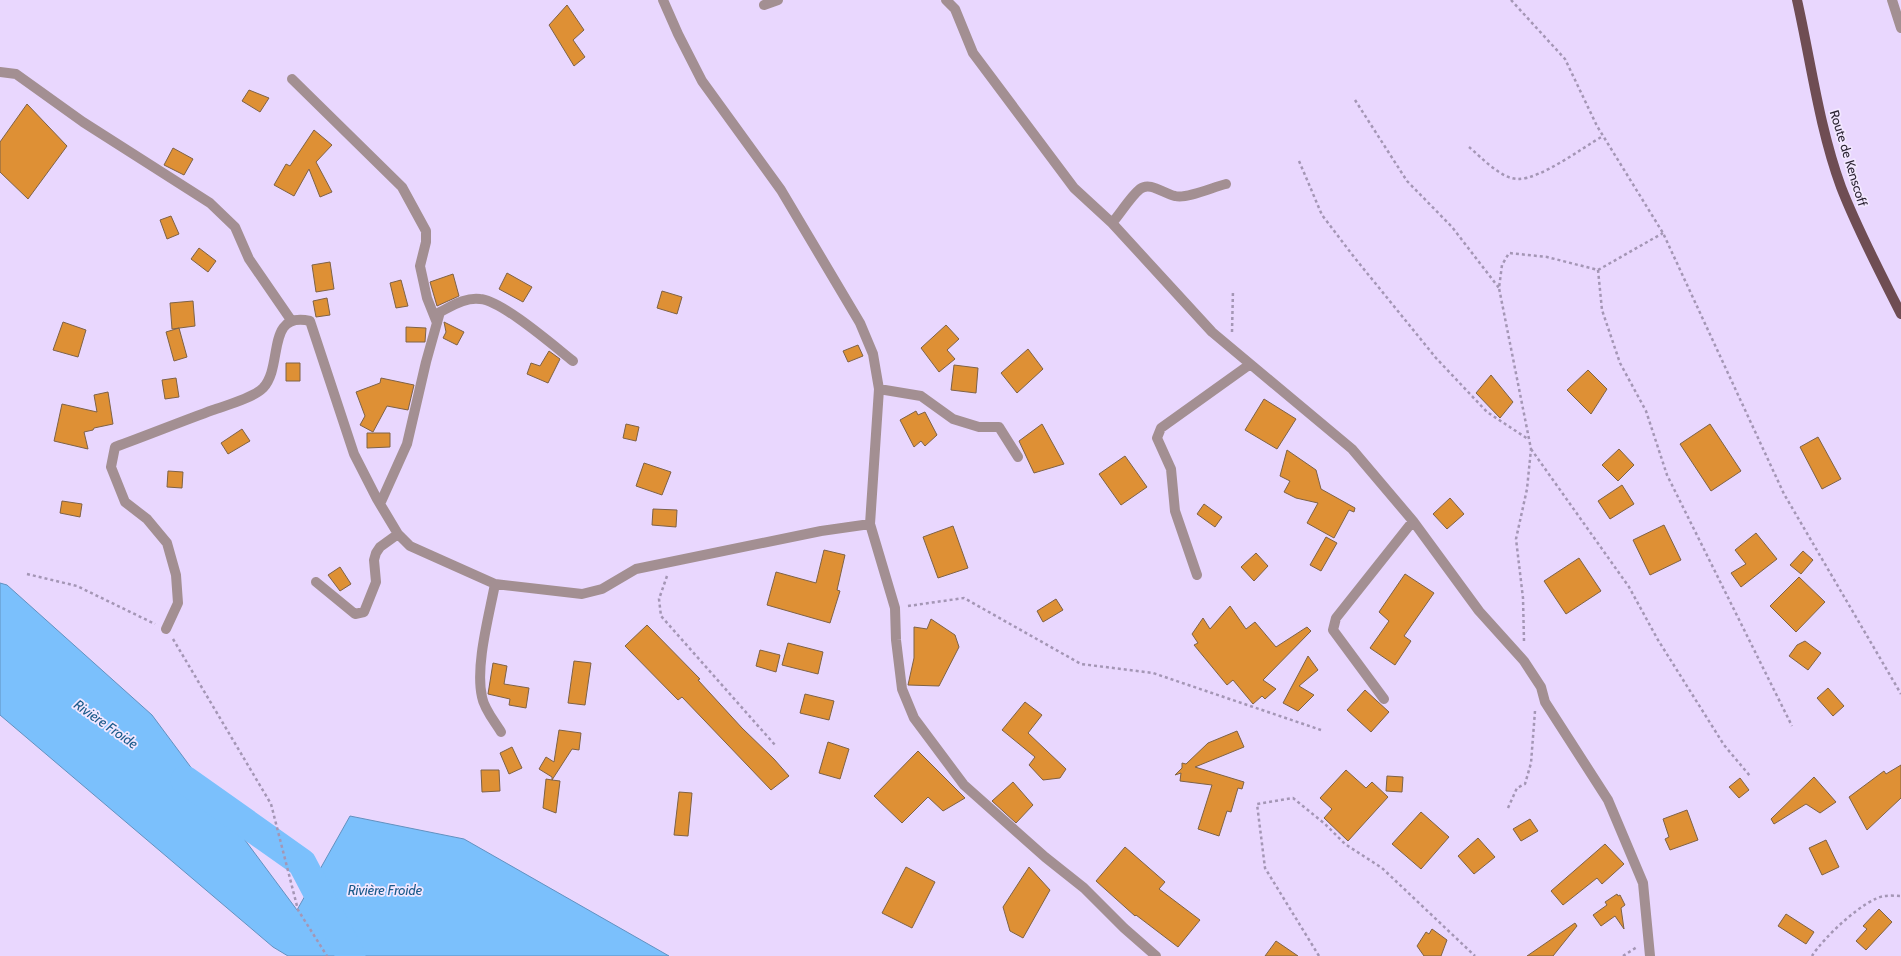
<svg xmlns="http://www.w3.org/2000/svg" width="1901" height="956" font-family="Cabin,sans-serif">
<rect width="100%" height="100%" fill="#e9d7fe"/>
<path fill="#7bc0fc" stroke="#6391c0" d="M0,583l7,2 145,130 145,195 53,-94 114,23 205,117h-381l-15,-9 -273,-232z"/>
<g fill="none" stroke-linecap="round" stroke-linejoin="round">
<path stroke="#7bc0fc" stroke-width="29" d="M185,780l117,83 49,93"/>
</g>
<path fill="#de9035" stroke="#7f6246" d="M567,5l17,25 -11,10 12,17 -11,9 -25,-41z
M249,90l20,8 -9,14 -18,-11z
M27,104l40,42 -39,53 -28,-27v-30z
M314,130l18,15 -16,17 16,30 -12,5 -11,-28 -15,27 -20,-11 12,-21 4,2z
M173,148l20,11 -9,16 -20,-10z
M171,216l8,18 -12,5 -7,-19z
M199,248l17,13 -8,11 -17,-13z
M330,262l4,27 -18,3 -4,-27z
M507,273l25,14 -9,15 -24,-13z
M453,274l6,22 -22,10 -7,-24z
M401,280l7,26 -12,2 -6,-25z
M662,291l20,6 -5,17 -20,-6z
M327,298l3,17 -14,2 -3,-16z
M193,301l2,25 -23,3 -2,-26z
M63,322l23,8 -8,27 -25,-7z
M444,322l20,10 -7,13 -14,-7 3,-6z
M946,325l13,14 -12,11 8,9 -16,13 -18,-24z
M406,327l20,1 -1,14h-19z
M179,328l8,29 -13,4 -8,-29z
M858,345l5,11 -15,6 -5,-11z
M1028,349l15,20 -26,24 -16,-20z
M549,351l11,8 -12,24 -21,-9 4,-11 9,3z
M286,363h14v18h-14z
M954,365l24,3 -2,25 -25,-3z
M1588,370l19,19 -16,25 -24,-24z
M1491,375l22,27 -13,16 -24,-25z
M176,378l3,19 -14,2 -3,-19z
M381,378l33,7 -6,25 -21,-4 -14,26 -13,-7 5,-9 -9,-24 24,-9z
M108,392l5,32 -19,4 -1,2 -9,2 4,17 -34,-8 8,-37 35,8 -3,-17z
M1264,399l32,20 -19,30 -32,-19z
M916,411l2,4 7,-3 12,23 -12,11 -4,-5 -7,6 -14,-27z
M626,424l13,3 -3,14 -13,-3z
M1042,424l22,40 -30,9 -15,-32z
M1710,424l31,47 -30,20 -31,-47z
M242,429l8,12 -22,13 -7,-11z
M367,433h23v14l-23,1z
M1818,437l23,42 -19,10 -22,-42z
M1619,449l15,16 -16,16 -16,-16z
M1287,450l29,20 5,19 34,19 -1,4 -5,-2 -15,28 -27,-15 11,-20 -22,-5 -12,-6 6,-11 -10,-5z
M1125,456l22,31 -26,18 -22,-31z
M644,463l27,9 -9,23 -26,-9z
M168,471l15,1 -1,16 -15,-1z
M1622,485l12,19 -24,15 -12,-18z
M1450,498l14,16 -17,15 -14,-15z
M62,501l20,3 -2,13 -20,-4z
M1204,504l18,13 -7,10 -18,-13z
M653,509l24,1 -1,17 -24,-2z
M1664,525l17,35 -31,15 -17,-35z
M953,526l15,42 -30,10 -15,-41z
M1756,533l21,26 -36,28 -10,-14 15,-9 -11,-14z
M1326,537l11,6 -16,28 -11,-6z
M824,550l21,5 -8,35 3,1 -10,32 -63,-18 9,-33 40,11z
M1803,551l10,9 -12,14 -11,-9z
M1256,553l12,13 -14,15 -13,-14z
M1579,558l22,33 -35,23 -22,-33z
M340,567l11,17 -11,7 -12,-16z
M1405,574l29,19 -30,43 7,5 -16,24 -25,-17 19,-27 -10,-9z
M1799,577l26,25 -29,30 -26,-26z
M1056,599l7,11 -20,12 -6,-11z
M1230,606l16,23 9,-7 21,25 31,-20 4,4 -48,49 13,9 -11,10 -3,-3 -9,8 -20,-24 -6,5 -33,-40 4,-2 -6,-9 11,-16 7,11z
M931,619l24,16 4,12 -20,39 -31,-1 6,-27v-31l13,2z
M647,625l53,54 -2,1 44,48 32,31 15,17 -18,14 -89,-93 -4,3 -53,-54z
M1805,641l16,12 -13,17 -19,-14 8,-11z
M788,643l35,9 -5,22 -36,-9z
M760,650l20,5 -4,17 -20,-6z
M1308,656l10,14 -19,16 15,9 -16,16 -15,-8z
M574,661l17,2 -6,42 -17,-2z
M493,663l14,3 -3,18 25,4 -3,20 -17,-3 1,-6 -22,-5z
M1828,688l16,18 -11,10 -16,-18z
M1365,690l24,22 -18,20 -24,-22z
M805,694l29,7 -5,19 -29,-7z
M1025,702l17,13 -14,18 38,36 -6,9 -17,2 -14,-15 6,-8 -33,-27z
M559,730l22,3 -2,17 -7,-1 -20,31 8,1 -4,32 -13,-5 3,-29 6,1v-3l-13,-8 7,-12 8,5z
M1237,731l7,16 -49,20 49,15 -2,7 -4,-1 -7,24 -4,-1 -8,25 -21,-7 14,-44 -32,-4 1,-8 -6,2 7,-7v-5l4,1 22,-21z
M828,742l21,7 -9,30 -21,-6z
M512,747l10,21 -13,6 -9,-21z
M918,751l47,47 -22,13 -15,-14 -26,26 -28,-27z
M1901,765v33l-34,32 -18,-33 35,-26 2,3z
M481,770h18l1,21 -18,1z
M1346,770l20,18 6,-6 16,15 -40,44 -24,-23 8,-9 -12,-11z
M1387,776l16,1 -1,15 -16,-1z
M1814,777l22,25 -16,11 -14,-9 -32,20 -3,-5z
M1740,778l9,12 -10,8 -10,-11z
M1013,782l20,23 -17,18 -24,-22z
M679,792l13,1 -4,43 -14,-1z
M1687,810l11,30 -28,10 -5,-11 4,-2 -6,-18z
M1421,812l28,25 -28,32 -29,-25z
M1530,819l8,12 -17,10 -8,-12z
M1478,838l17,19 -21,17 -16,-18z
M1826,840l13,27 -17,8 -13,-27z
M1605,844l19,20 -22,20 -5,-6 -34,27 -12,-14z
M1125,847l40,35 -6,7 41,31 -22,27 -42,-32 -1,1 -39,-35z
M906,867l29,15 -23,46 -30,-15z
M1029,867l21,23 -27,48 -13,-7 -7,-24z
M1617,894l1,2 2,-1 5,10 -4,3 3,21 -9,-13 -14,10 -8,-11 14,-10 -2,-3z
M1879,909l13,13 -26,28 -10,-9 11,-12 -4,-3z
M1786,914l28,18 -8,12 -28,-18z
M1575,923l2,3 -24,30h-26z
M1432,929l15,11 -6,16h-17l-7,-10 9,-14 3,2z
M1276,941l22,15h-33z"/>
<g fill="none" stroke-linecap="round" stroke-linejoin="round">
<path stroke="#a496b5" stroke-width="2.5" stroke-dasharray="3 3" stroke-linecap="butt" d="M1511,0l54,59 32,67 66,107 121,261 117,200
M1355,100l52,81 45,46 47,61
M1469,147c12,10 32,32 49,32 23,0 64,-31 85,-43
M1299,161l23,54 32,42 82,101 51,54 41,27
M1598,270l4,40 18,53 26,48 21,64 125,251
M1232,332l1,-42
M1531,449l98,138 29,53 66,105 26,31
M27,574l50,12 78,38
M667,576l-8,23 2,17 114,129
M908,606l56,-8 117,66 72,9 168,57
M173,639l98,165 27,106 29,46
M1524,641l-1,-43 -7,-59 11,-50 4,-40 -32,-161 3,-23 7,-12 38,4 51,13 65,-37
M1508,808l9,-20 8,-4 6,-21 4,-52
M1319,956l-54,-88 -8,-64 36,-6 32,26 20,20 37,24 93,88
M1623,956l14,-9
M1812,956c11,-18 53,-58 73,-60 5,-1 11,0 16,0"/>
<path stroke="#a38f92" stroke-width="10" d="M663,0l15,34 24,47 79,109 79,133 13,31 6,35 -9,135 25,84 1,32 6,49 12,29 50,67 81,72 39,31 40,40 32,28
M946,0l9,9 18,44 101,135 38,35 100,109 140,117 61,72 66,90 45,50 17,26 4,15 63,98 35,83 7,73
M1892,0l9,28
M764,5l14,-5
M0,72l16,2 67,48 127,81 25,24 14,32 42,61
M292,79l110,108 24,44v11l-6,24 7,32 10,25
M1112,223c8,-9 19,-27 28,-34 10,-8 24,5 35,7 13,3 38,-9 51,-12
M879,389l42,7 32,23 26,8h20l19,30
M380,504l27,-60 19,-82 14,-50c12,-6 26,-15 40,-13 21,1 74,47 93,62
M1197,575l-22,-64 -4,-42 -14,-31 4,-10 88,-63
M316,582l39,32 9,-2 12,-30 -2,-22 2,-7 4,-6 18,-13
M495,584c-6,32 -20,82 -13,113 2,12 13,25 19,35
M166,629l12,-26 -2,-28 -9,-32 -20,-24 -22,-17 -14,-35 4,-20c33,-12 65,-25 98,-37 14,-5 40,-12 50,-22 21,-22 2,-77 47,-67l44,133 23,45 21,35 12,12 85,38 87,10 20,-5 34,-20 185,-38 49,-7
M1384,699l-51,-69 3,-12 77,-97"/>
<path stroke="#6f4d53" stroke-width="10" d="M1797,0c14,62 22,127 44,187 17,44 39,85 60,127"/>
</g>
<g text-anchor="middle" stroke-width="3.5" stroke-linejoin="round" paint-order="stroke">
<g font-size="13" fill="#2b2433" stroke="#f2e7ff">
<text transform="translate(1849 158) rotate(73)" y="5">Route de Kenscoff</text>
</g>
<g font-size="14" font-style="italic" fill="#1a5a8a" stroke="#f2e7ff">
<text transform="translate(106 724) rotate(35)" y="5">Rivière Froide</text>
<text x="385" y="895">Rivière Froide</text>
</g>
</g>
</svg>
